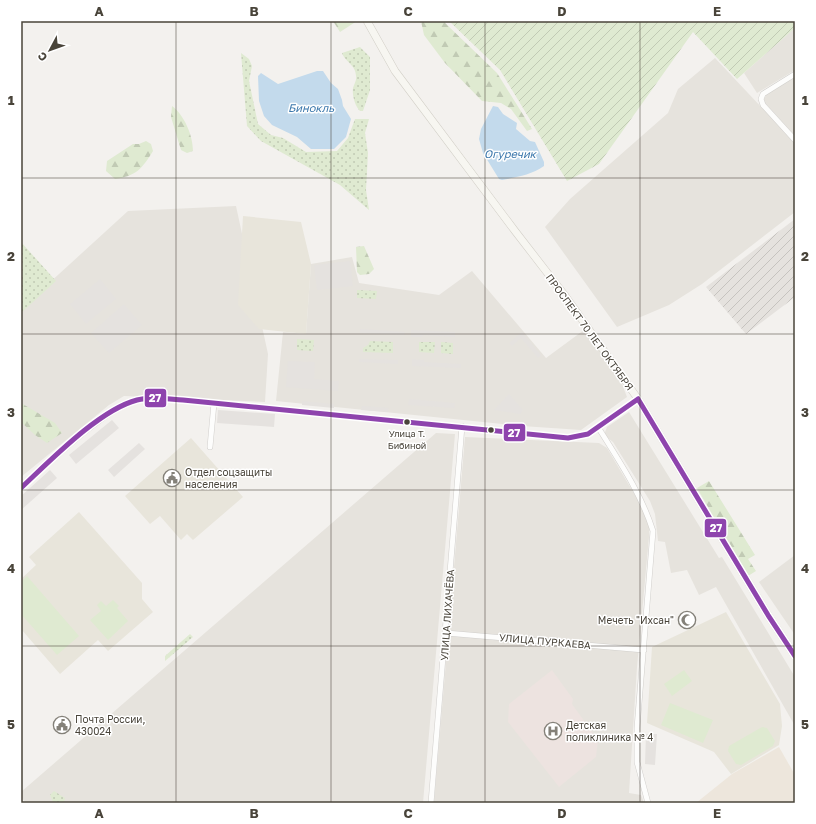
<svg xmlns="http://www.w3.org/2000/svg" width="816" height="824" font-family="'Golos Text',sans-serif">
<defs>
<pattern id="industrial-furrows" width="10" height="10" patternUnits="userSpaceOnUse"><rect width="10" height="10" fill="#e5e2de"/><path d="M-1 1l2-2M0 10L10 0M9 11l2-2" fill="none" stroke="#c6c3bf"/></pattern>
<pattern id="grass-dots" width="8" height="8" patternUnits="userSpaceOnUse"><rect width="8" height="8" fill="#dfead1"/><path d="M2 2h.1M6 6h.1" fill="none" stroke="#c1cab4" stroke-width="1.8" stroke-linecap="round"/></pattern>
<pattern id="forest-firs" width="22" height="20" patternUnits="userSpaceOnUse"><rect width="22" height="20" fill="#dfead1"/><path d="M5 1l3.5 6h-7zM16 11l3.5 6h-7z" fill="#c1cab4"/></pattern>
<pattern id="garden-furrows" width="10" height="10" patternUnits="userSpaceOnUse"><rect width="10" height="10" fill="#dfead1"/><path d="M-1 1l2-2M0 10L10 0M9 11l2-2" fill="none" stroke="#c1cab4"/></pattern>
</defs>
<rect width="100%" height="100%" fill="#f3f1ee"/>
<path fill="#e6e3dd" d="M795,28v42l-38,23 -13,-20z
M715,58l80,85v69l-93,72 -33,21 -52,22 -72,-100 25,-28 98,-86 10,-24z
M795,77v59l-30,-33 -1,-4 2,-4z
M236,206l32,148 -3,48 -141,-6 -15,9 -88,72v-172l3,1 104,-95z
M352,257l7,26 80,12 33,-24 74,87 38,-28 36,49 7,18 -46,33 -59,-4 -246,-25 7,-69 23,2 5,-70z
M629,412l90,146 3,-1 73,120v49l-79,-139 -17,8 -12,-25 -16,3 -6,-31 -7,-1 -3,-27 -5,-13 -37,-59 -9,-7 3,-8z
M436,433l19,1 -32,369h-397l-5,-6v-5z
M465,437l134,6 8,5 38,64 4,14v11l-12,130 -8,126 12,2 3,8h-210z
M795,555v80l-36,-53z"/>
<path fill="#ede6dc" d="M779,747l16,28v28h-99l36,-29z"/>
<path fill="url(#industrial-furrows)" d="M795,219v78l-49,37 -40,-47z"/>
<path fill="#e8e5db" d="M243,216l58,6 10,42 -5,70 -47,-5 -21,-24z
M191,438l52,59 -50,43 -6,-6 -6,6 -21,-24 -10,8 -25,-28z
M79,512l63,71v16l11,13 -45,39 -10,-11 -38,34 -39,-45v-50l15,-14 -7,-8z
M726,612l54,92 2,22 -3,19 -48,29 -17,-22 -67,-29 5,-76z"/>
<path fill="#ede3e0" d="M552,670l21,29 -1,5 26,36 -2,17 -37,30 -51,-65 1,-18z"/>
<path fill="url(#grass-dots)" d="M360,47l10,10v33l-7,21h-3c-5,-5 -8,-16 -7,-23 1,-4 4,-8 3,-12 0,-11 -11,-14 -14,-23z
M241,53l8,6 3,7 -3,15 9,43 13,11 12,3 23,14 31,-1 11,-13 7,-19h14l-4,14 3,20 -2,37 3,20 -29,-25 -79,-44 -14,-15z
M21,242l35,39 -35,32z
M357,290l20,1 -1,8 -19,-1z
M297,339l17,1 -1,11 -16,-1z
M370,341l23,1v11l-30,-1v-4l5,-3z
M419,342h16l-1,11 -15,-1z
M441,342l12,1v11l-12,-1z
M190,634l3,3 -28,24v-5z
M54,791l11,7 -1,4h-11l-3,-7z"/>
<path fill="url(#forest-firs)" d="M333,21h24l-17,11z
M421,21h22l54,52 35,56 -5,2 -16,-22 -10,-6 -19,-2 -37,-38 -21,-28z
M172,106c12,9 21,29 21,45l-6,2 -6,-3 -10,-33z
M146,141l5,3 2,7c-11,18 -17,25 -38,28l-9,-8 1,-10 26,-17h6z
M364,246l10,23 -5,5 -9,1 -3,-3 -1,-25z
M21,403l34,20 7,10 -15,10 -12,-8 -14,-13z
M709,481l46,74 -7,4 8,12 -8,5 -51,-88z"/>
<path fill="url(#garden-furrows)" d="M449,21h346v7l-58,51 -44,-47 -94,132 -32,17 -67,-111z"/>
<path fill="#dfead1" d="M27,576l52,60 -22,19 -36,-41v-32z
M113,600l6,6 -2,2 11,13 -20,19 -18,-20 11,-9 -4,-6 4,-4 5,5z
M684,670l8,11 -20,15 -8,-12z
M670,703l43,17 -10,23 -42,-18z
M762,727l5,1 8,13 -2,5 -32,19 -5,-1 -8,-13 1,-5z"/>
<path fill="#e5e2df" d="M350,261l3,25 -36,4 -3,-25z
M100,279l16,20 -30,25 -16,-20z
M124,304l18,21 -33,28 -18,-20z
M360,329l45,3 -1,3 -44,-2z
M411,330l44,2v5l-32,-2 -1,2h-11z
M522,332l19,23 -3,3 -17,-20 -9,8 -3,-3z
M359,359l39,1v4l-39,-2z
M412,359l12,1v2l37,2v4l-49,-2z
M288,361l27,1 -1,17 25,2 -1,10 -52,-4z
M509,394l14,16 -3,4 -26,-4z
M409,399l46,4 -1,5 -46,-3z
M302,401l32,3v4l-32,-3z
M362,406l27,2 -1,4 -27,-2z
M218,410l57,4 -1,13 -57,-4z
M112,420l7,8 -43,36 -7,-9z
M139,443l6,6 -31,28 -6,-7z
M50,470l7,8 -36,32v-14z
M646,734h11l-2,31 -10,-1z"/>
<path fill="#c3daec" d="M317,71h6l8,12 7,6 4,11 1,6 8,13 -5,18 -12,12h-23l-14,-12 -25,-12 -8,-9 -5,-15 -1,-25 3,-3 17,11z
M493,106l5,1 5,7 14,9 -1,6 14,12 5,1 9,20v4c-13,9 -27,11 -42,14l-3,-1 -16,-26 -4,-14 2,-10z"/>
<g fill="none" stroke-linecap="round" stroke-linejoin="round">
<defs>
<path id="minor" d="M795,74l-32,20 -2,5 2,6 32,35
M598,427c21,34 43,66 55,104l-16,197v34l11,41
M210,447l4,-44
M21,488c26,-23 85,-81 116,-88 15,-3 31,-1 46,0l385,38 20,-4 50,-35
M446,633l198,17
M431,803l31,-377"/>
<path id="secondary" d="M367,21l28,50 120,160 51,66 72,102 130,216 27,41"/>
</defs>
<use href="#minor" stroke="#d1cfcc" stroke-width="6"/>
<use href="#secondary" stroke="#d1cec6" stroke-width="8"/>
<use href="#minor" stroke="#fdfdfc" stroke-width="5"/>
<use href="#secondary" stroke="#f7f6f1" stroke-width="7"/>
<defs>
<path id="bus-1" d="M638,399l130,216 27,41
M21,488c29,-27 78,-78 116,-88 15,-4 31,-1 46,0l385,38 20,-4 50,-35"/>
</defs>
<use href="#bus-1" stroke="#fff" stroke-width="8"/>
<use href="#bus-1" stroke="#8e44ad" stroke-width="5"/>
</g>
<path fill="none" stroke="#49443a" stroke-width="1" stroke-opacity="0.55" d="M176,21v782M331,21v782M485,21v782M640,21v782M21,178h774M21,334h774M21,490h774M21,646h774"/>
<defs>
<symbol id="civic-ring" viewBox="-11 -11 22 22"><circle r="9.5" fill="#fff" stroke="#848179" stroke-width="1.5"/><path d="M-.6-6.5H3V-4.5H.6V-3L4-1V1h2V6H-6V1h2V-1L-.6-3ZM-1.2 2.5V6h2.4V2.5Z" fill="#848179"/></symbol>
<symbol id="mosque-ring" viewBox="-11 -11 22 22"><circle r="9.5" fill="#fff" stroke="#848179" stroke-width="1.5"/><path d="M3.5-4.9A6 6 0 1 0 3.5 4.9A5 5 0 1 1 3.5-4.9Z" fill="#848179"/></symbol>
<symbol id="hospital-ring" viewBox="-11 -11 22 22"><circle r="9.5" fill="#fff" stroke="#848179" stroke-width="1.5"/><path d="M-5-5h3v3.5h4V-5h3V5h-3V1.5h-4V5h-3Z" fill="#848179"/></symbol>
</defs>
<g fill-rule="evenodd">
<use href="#civic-ring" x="162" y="468" width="20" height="20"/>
<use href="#mosque-ring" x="677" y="610" width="20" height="20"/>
<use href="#civic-ring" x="52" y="715" width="20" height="20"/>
<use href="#hospital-ring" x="543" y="721" width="20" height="20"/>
</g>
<g fill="#49443a" stroke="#fff" stroke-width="1.5">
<circle cx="407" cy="422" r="3.5"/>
<circle cx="491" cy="430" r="3.5"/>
</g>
<g text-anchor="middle" stroke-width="3" stroke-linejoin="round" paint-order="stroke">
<g font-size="9" fill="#49443a" stroke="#fff">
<text x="407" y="437">Улица Т.<tspan x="407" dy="12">Бибиной</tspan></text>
</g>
<g font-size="10" fill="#49443a" stroke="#fff">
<text transform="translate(590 332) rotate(54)" y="4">ПРОСПЕКТ 70 ЛЕТ ОКТЯБРЯ</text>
<text transform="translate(447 615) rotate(-86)" y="4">УЛИЦА ЛИХАЧЁВА</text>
<text transform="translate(545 641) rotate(5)" y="4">УЛИЦА ПУРКАЕВА</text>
</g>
<g font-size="10" fill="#49443a" stroke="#fff" text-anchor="start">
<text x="185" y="476">Отдел соцзащиты<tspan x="185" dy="12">населения</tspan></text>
<text x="674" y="624" text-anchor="end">Мечеть "Ихсан"</text>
<text x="75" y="723">Почта России,<tspan x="75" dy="12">430024</tspan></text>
<text x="566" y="729">Детская<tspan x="566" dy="12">поликлиника № 4</tspan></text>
</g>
<g font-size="11" font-style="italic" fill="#3c78ac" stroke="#fff">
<text x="311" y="112">Бинокль</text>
<text x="510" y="158">Огуречик</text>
</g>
</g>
<g stroke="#fff" stroke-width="1.5">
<rect x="144" y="388" width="23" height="20" rx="4" fill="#8e44ad"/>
<rect x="503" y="423" width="23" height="19" rx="4" fill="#8e44ad"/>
<rect x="704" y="518" width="23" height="20" rx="4" fill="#8e44ad"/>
</g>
<g font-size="11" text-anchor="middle" font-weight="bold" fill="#fff">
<text x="155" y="402">27</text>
<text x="514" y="437">27</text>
<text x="716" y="532">27</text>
</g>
<rect width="816" height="824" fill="none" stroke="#ffffff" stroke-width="44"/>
<g transform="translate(50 50) rotate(229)" stroke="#ffffff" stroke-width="3" paint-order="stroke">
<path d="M0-3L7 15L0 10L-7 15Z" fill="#49443a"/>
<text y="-6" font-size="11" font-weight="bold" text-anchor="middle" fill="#49443a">С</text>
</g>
<rect x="22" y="22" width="772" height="780" fill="none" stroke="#49443a" stroke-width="1.5"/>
<g font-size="13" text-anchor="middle" font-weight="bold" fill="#49443a">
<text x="99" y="16">A</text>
<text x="254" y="16">B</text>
<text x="408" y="16">C</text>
<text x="562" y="16">D</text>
<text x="717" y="16">E</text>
<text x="11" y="105">1</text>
<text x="805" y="105">1</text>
<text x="11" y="261">2</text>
<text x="805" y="261">2</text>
<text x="11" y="417">3</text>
<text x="805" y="417">3</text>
<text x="11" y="573">4</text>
<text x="805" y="573">4</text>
<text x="11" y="729">5</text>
<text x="805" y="729">5</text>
<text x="99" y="818">A</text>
<text x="254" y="818">B</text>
<text x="408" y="818">C</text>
<text x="562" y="818">D</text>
<text x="717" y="818">E</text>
</g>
</svg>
